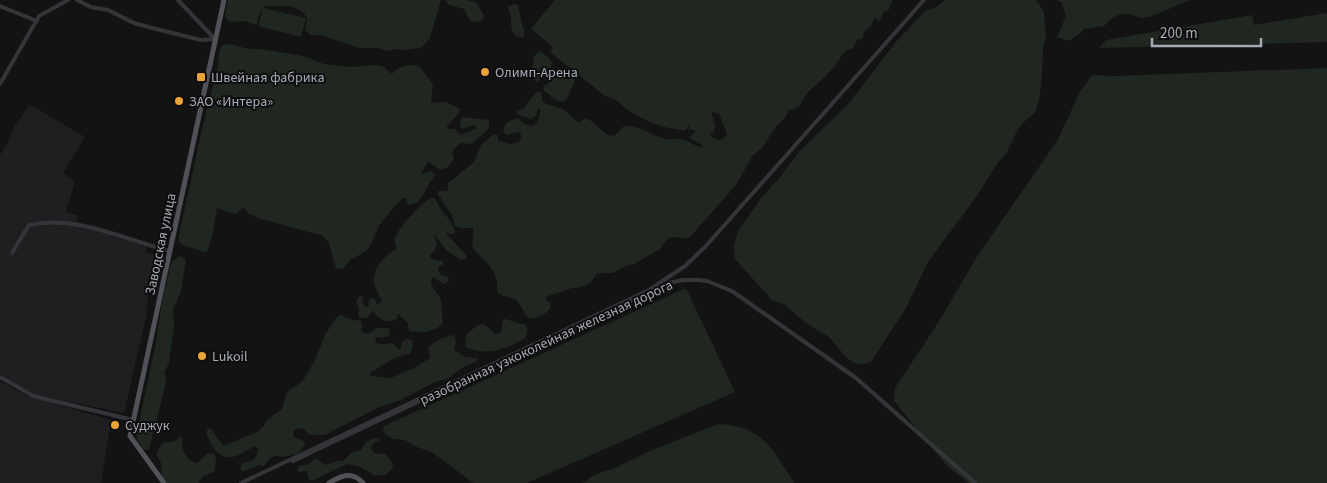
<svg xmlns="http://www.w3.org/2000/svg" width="1327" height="483" font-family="'Source Sans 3',sans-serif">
<rect width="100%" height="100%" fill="#131314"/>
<path fill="#1f1f21" d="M29,105l3,1 53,31 -22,36 12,9 -9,30 12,3 -1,7 70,20 -2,10 11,3 -10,53h2l-24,105 -93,-19 -31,-18v-221l8,-12 5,-15z
M0,381l25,14 86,25 -10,63h-101z"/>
<path fill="#1f2720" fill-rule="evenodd" d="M228,0h213l-11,38 -8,9 -3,1 -14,2 -10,-1 -6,2 -11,-3h-18l-40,-13h-9l-6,-5 2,-12 -4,-6 -12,-6h-27l-6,11 -1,7 -2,1 -10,-4 -16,1 -4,-6z
M445,0h22l10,3 7,13 -1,4 -5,2 -8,-1 -6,-12 -15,-4z
M555,0h338l-5,11 -4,1 -5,9 -4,-4 -5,10 -6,5 -1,6 -6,2 -5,9h-4l-3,3c-5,5 -8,12 -12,16 -7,9 -15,15 -23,22 -8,8 -7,19 -21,20l-4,8 -8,7 -15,23 -9,7 -17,30 -46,52 -4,2 -9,-2 -9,1 -8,11 -26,15 -9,2 -12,7h-16c-7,12 -10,13 -23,15 -6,0 -11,4 -16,5 -5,1 -7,1 -12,4v3l3,2 2,5c-6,8 -13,12 -23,11 -4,-5 -7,-14 -12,-18 -7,-4 -13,-2 -19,-9 1,-16 -5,-23 -16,-34 -3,-3 -6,-6 -8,-9 -2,-7 2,-13 0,-20h-12l-6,-2 -3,-10 -14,-22v-3h8l2,-2v-7l3,-1 23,-19 7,-17 12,-10h5v6l12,3 9,-2 2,-4v-4l-3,-2 -10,3 -3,-1c-4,-10 4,-14 13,-16l7,6 7,2 5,-3 4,-14h-3l-2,7 -5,3 -14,-5 -1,-2 9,-5 11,-15 4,-1 2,4v6l5,3 16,5 16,14 6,-5c11,3 15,14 25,18l5,-1 9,-9c15,-2 27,10 41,13 6,1 12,-1 16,0 8,1 14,8 22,9l-1,-3 -13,-7 7,-7 -7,-2v-5l-3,6c-20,0 -38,-8 -55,-18 -9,-6 -15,-14 -26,-16l-55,-44 3,-5 -22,-18zM711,110l4,3 4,1 8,20 -4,5 -5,1 -7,-4 -1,-3h3l2,-6z
M945,0h91l8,12 2,25 -3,12 -1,25 -3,26 -4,13 -10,8 -8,10 -11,23 -9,10 -21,33 -48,65 -22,46 -28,43 -7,11 -13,3 -11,-7 -18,-21 -23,-14 -21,-18 -13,-5 -9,-10 -28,-31 -1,-14 4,-14 24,-34 19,-21 17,-23 51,-50 46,-60 30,-32 13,-5z
M1056,0h134l-40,17 -10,1 -10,-4h-10l-9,5 -7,7 -20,3 -7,7 -9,5 -11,-4 9,-21 -5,-14z
M514,4l4,1 4,20 3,7 -2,6 -7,-2c-5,-6 -5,-9 -5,-16 1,-5 -2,-8 -3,-13z
M263,8l43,10 -5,19 -43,-11z
M1327,13v29l-228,6 7,-8 146,-25 2,10z
M229,44l20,5h11l44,7 20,8 26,3 26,-2 8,2 8,7c7,-8 16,-10 27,-8l13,17 1,3 -2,15 5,2 9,-1 15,7 -2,5 -11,12 1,3h6l7,6 16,-7 -4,-3 -12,4 -1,-6 2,-6 27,3v8l-17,16 -12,-1 -8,9 2,7 -6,8 -7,3 -13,-8 -7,12h3l7,-3 4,3c-1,5 -4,6 -6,10 -6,10 -8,20 -21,21l-2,-6 -3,-1 -11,11 -13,17 -9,20 -5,6 -15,8 -7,9 -7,-1 -7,-25 -6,-7 -65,-18 -9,-4 -5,-7 -9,7 -18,-6 -4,25 -6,19c-6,0 -7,-1 -12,-3 -9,-4 -18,-2 -16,-14l24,-110 15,-59 1,-14 3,-7z
M540,51l10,8 2,4 -3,8 -12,11 -3,-2c-5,-11 0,-13 0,-24z
M1327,68v415h-358l-21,-16 -54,-66 1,-13 41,-62 42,-71 79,-114 23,-49 12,-17 23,1z
M560,69l13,8 2,4 -9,19c-9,5 -14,-5 -22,-9v-5l7,-5z
M431,198h3c3,3 4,7 6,10 6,8 13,14 15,25l-4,2 -4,-4v3l19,21 1,4h-7c-5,-4 -11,-5 -15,-10 -4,-5 -6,-10 -11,-14 5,13 3,11 -4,21l2,3 11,2v4l-4,1 -1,4 2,4 8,3 1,4 -5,3 -11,-7c-6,10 4,13 7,21 2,7 2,17 3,25 -8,9 -22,11 -34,8l-1,-8 -10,-9 -2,1 2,3c-9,7 -19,2 -25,-7l-2,1 -4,6h-5l-4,-2 1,-8 -3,-5 2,-6 4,-1 1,9 3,2 3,-1v-6l3,-2 3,1 2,6 5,-3c-2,-6 -5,-10 -7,-15 -6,-13 9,-33 21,-37v-5l-2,-5c6,-14 24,-34 37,-42z
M181,256l5,4 -5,31 -8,19 1,17 -5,36 -5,10 2,4 -1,9 -15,60 -2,4h-4l-7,-11v-8l18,-83 8,-51 9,-36z
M686,288l49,104 -208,91h-54l-41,-31 -18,-6 -9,-6 -12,-1 -10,-7 1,-6z
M341,315l8,4 12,2 1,4 -1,6 7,3 9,-6h12l1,4 -2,4 -5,2 -6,-1 -2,2 1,3 5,2 12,-1 5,6 3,-1 1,-6 5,-3 5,1 1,7 -3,7c-15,1 -26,11 -39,18l-1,4 21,2 25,-11 14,-9 -2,-10c6,-7 17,-12 26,-13l2,6 -2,9 12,7 11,1 1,3 -11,4 -20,14 -12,3 -34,18 -24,8 -52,27h-10l-7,-1 -5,-6 -8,1 -2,3 1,5 10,4 1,4 -8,9 -13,3 -9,-1 -5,2 -6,8 -5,-1 -16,7 -3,-4 2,-5 12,-3 5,-11 -4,-3c-4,2 -7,4 -11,6 -21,13 -30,0 -38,-19l2,-4 3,-1 9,14 4,4 35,-15 5,-5 3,-6 15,-11 5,-17 15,-10 13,-22 10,-25 11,-17z
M503,319c8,0 11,5 22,5 4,5 3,9 0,14 -16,11 -41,19 -59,9 -3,-13 4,-17 15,-23l4,1 10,9 6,-2z
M718,424c44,1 55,26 76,59h-211l11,-8 23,-8 33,-16z
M180,437h2l1,3c-4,9 5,22 14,23l11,-10 6,1 2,3 -1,14 -12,6 -5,6h-31l-5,-6 -1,-14 -5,-9 7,-11 12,-2z
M374,438l5,1v2l-5,1 -3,6c3,8 8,5 15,6 3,5 7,7 7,14l-8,7h-11l-14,-8 -13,-3 -35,17 -3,-2 -3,-8 -6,1 -3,-2 2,-4 10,-2 7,-6 10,7 10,-4h7l8,-8 10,-3 5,-8z"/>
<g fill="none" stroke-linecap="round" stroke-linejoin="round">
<path stroke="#343539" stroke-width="4" d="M77,0l14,7 17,3 26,13 18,5 49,12 14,-1
M178,0l37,39
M0,6l37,15
M0,84l39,-68 29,-16
M12,253l17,-28c47,-11 96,15 141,26
M0,377l33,19 100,24
M293,461l376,-178 14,-3h16l8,1 25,10 124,87 119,105
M241,483l408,-193 36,-24 20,-19 219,-247"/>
<path stroke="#505258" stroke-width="5" d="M164,483l-34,-47 94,-436
M329,483c13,-8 23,-12 34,0"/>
</g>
<g fill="#e9a336" stroke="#0e0e0f" stroke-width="2">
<circle cx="485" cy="72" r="5"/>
<rect x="196" y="72" width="10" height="10" rx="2.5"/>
<circle cx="179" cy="101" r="5"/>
<circle cx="202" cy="356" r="5"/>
<circle cx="115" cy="425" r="5"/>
</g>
<g text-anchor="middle" stroke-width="4" stroke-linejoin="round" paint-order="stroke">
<g font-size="14" fill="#a5aab4" stroke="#0e0e0f" text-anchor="start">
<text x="495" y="77">Олимп-Арена</text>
<text x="211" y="82">Швейная фабрика</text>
<text x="189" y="106">ЗАО «Интера»</text>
<text x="212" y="361">Lukoil</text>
<text x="125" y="430">Суджук</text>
</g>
<g font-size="14" fill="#a5aab4" stroke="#0e0e0f">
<text transform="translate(160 244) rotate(-78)" y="5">Заводская улица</text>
<text transform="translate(546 342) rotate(-25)" y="5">разобранная узкоколейная железная дорога</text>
</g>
</g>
<path d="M1152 38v8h109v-8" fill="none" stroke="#a5aab4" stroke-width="2.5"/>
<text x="1160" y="38" font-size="15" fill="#a5aab4" stroke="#0e0e0f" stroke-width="4" paint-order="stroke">200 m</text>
</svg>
